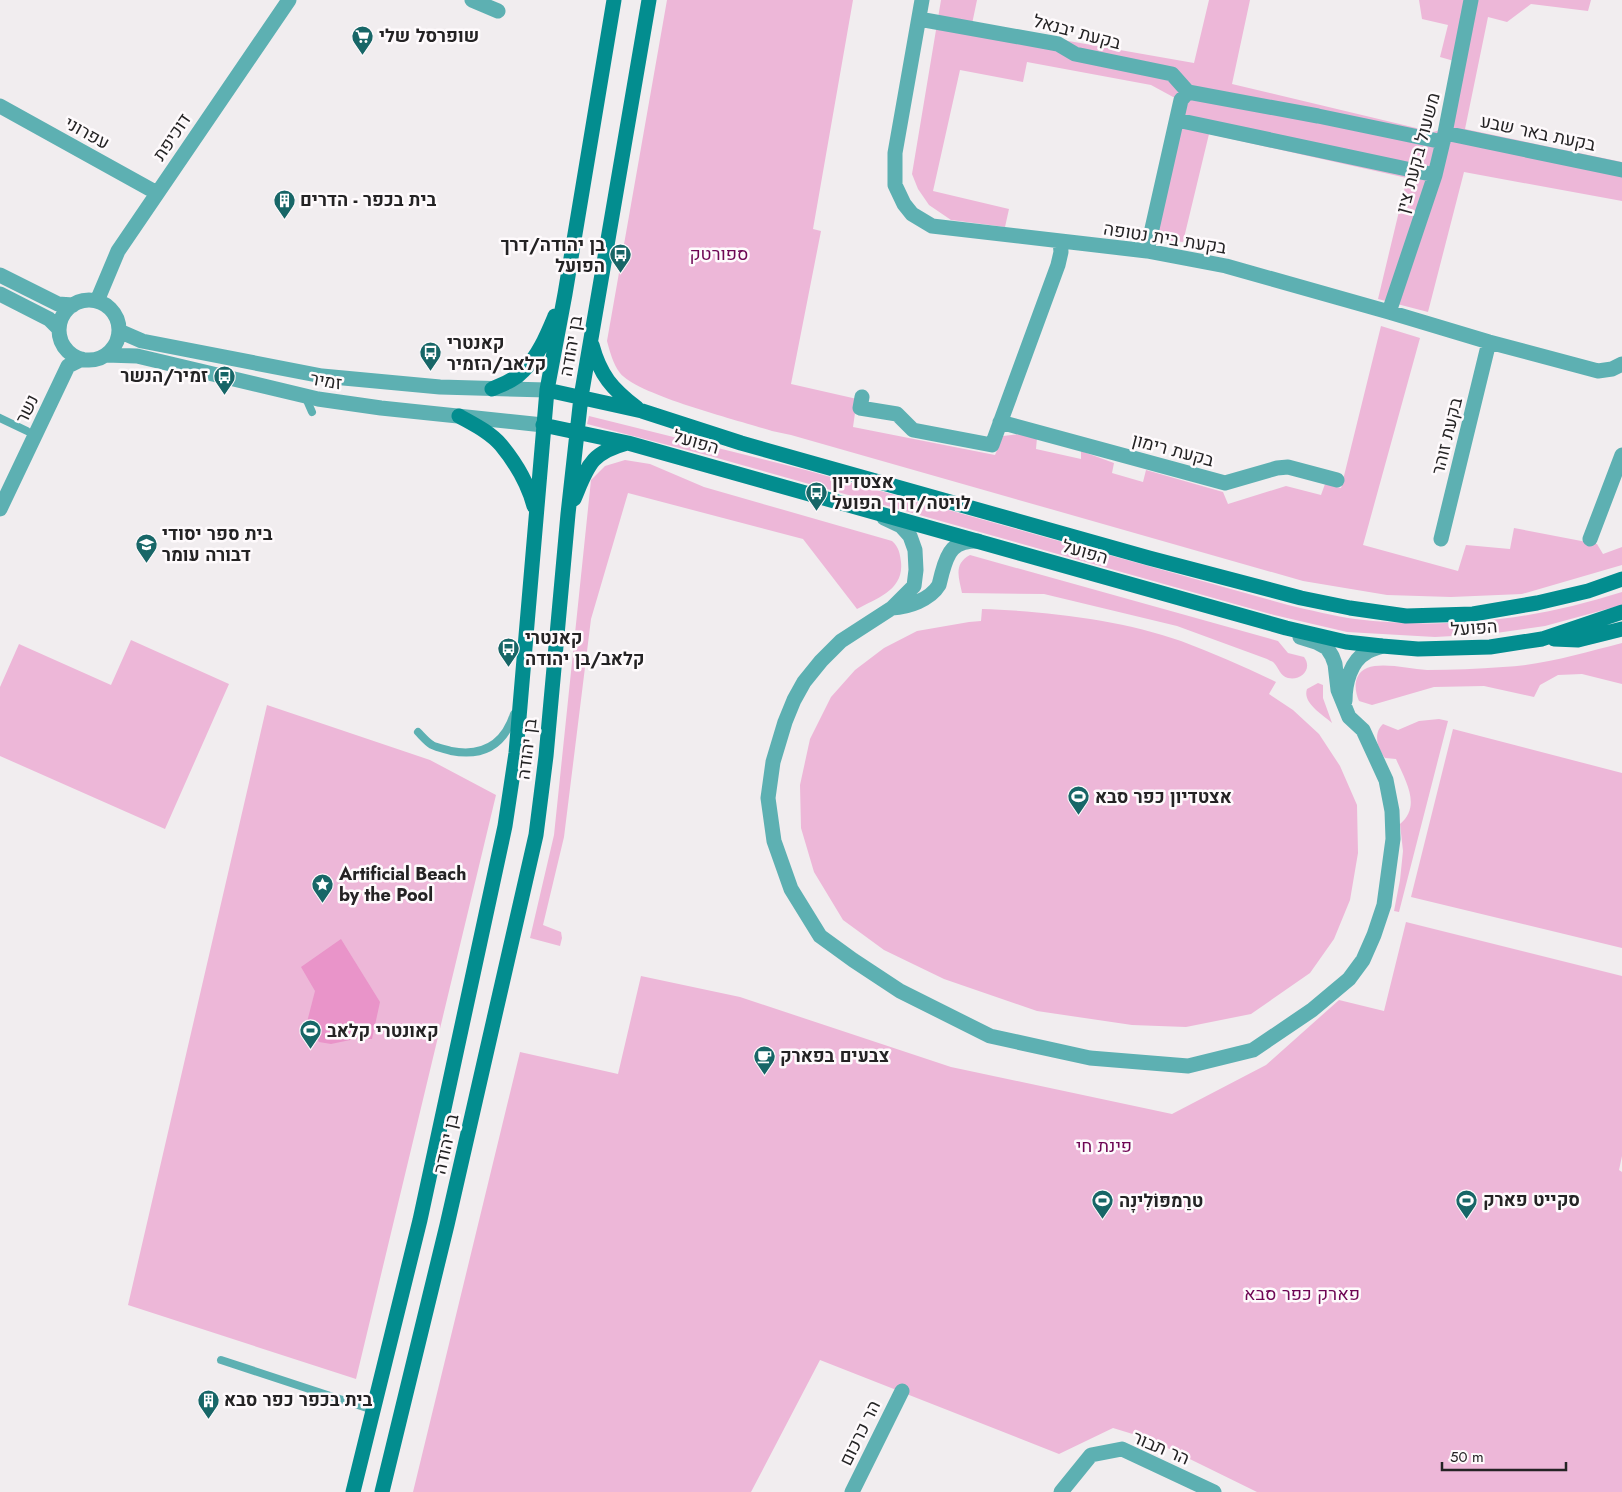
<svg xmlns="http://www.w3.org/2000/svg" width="1622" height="1492" font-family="Jost,Heebo,sans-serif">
<rect width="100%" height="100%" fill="#f1edef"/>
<path fill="#edb7d8" d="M667,0h186l-40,229 8,2 -30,153 66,15 -4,28 142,28 8,-19 16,-2 18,4 -1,11 45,10v-8l33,12 -2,10 31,9 3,-12 77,22 5,12 58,-18 35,9 4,-11 16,4 40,-162 39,12 -57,207 95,26 8,-26 44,4 4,-21 83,16 6,10 19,-7v18l-100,29 -71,3 -64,-2 -84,-14 -512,-146 -19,-4c-31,-10 -135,-36 -152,-58 -7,-9 -10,-21 -13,-32z
M941,0h36l-5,24 222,39 15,-63h41l-18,84 201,48 7,-2 14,-69 -14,-4 8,-32 -26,-6 -3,-19h172l-3,11 -57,-7 -24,18 -19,-5 -23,112 157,33v39l-158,-29 -36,140 -50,-13 29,-121 -198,-44 -26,108 -29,-3 21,-141 -24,-13 -124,-23 -4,20 -63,-12 -27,121 76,18 -4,18 -54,-7 -22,-15 -11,-16 -6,-15z
M589,416l213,53 486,136c22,5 45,11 67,14 91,11 180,1 267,-27v13l-77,21 -56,8 -54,3 -88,-5 -73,-17 -564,-159 -123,-32z
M625,460l25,4 54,23 188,54c7,6 8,13 9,21 3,28 -24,36 -44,47l-54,-70 -175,-46 -37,126 -27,218 -21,88 18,7 1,6 -2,8 -30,-8 24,-103 37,-355 14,-14z
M970,555l308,86 10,12 16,4c9,12 -3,24 -16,21 -8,-2 -9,-10 -14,-15 -2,-2 -4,-2 -7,-4l-90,-33 -133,-32 -82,-1c-3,-15 -9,-29 8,-38z
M982,609c63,2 140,11 199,32 32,12 64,26 95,41l-7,12 24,16 26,24 21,32 17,39 1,48 -8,47 -16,39 -24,34 -59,41 -65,13 -54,-2 -95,-14 -93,-32 -60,-29 -41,-30 -29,-48 -13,-44 -1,-43 10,-46 21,-42 24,-27 29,-22 33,-17 52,-9 12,-1z
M131,640l98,44 -64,145 -165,-73v-69l19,-43 92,41z
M1622,643v41l-40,-10 -24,1 -18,10 -6,12 -50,-11 -50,1 -62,18 -13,-4c-5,-11 -6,-27 8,-33 16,-6 42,1 60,2 25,0 51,-1 76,-3 41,-2 80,-14 119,-24z
M1318,683l5,2v13l9,25c-9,-8 -30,-20 -25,-34z
M267,705l163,55 66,35 -140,584 -228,-74z
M1439,719l9,2 -49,191 -5,-1 6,-31 3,-29 -3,-27c22,-18 5,-44 -4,-65l-11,-1c-8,-10 -12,-25 -2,-34l15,6 21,-9z
M1453,729l169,44v175l-211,-51z
M1406,922l216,54v180l-3,14 3,2v320h-365l-108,-53 -36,-11 -54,26 -239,-94 -69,132h-338l107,-440 98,22 23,-98 99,21 211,70 221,47 94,-49 73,-65 45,11z"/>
<path fill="#e994c9" d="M341,939l39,63 -8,37h-17l-24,5 -12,-2 -12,-20 8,-31 -14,-24z"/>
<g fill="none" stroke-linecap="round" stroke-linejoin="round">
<path stroke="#5db0b2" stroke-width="8" d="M305,396l7,16
M0,418l27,13
M418,732c4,4 9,10 14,13 6,3 13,4 19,6 32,6 53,-6 63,-37
M221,1360l152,50"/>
<path stroke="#5db0b2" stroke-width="15" d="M472,0l26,11
M922,0l-27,153v32l9,19 8,10 20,12 215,25 79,15 163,46 100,30 109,29 14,-2 10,-5
M919,19l139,25 17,10 97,20 16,18 130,24 125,26
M0,106l157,87
M1177,120l258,55
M1445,133l177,37
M1147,251l34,-151 7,-8
M0,275l58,29 15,1
M0,294l49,25 10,10
M59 330a30 30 0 1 1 60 0a30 30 0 1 1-60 0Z
M97,301l21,-50 171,-251
M1389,312l46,-137 10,-42 26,-133
M119,331l23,10 180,35 118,11 107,3
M106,355l31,1 181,43 63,9 162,17
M862,397l-2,11 37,6 16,16 79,15 66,-180 3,-13 -1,-11
M1000,422l225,61 52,-15 11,-1 49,13
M0,509l68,-143 14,-7
M884,518l17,8 9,10 5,14 1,20 -2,16 -22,22 -51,33 -20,20 -17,21 -10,18 -9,22 -12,40 -5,36 6,43 17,48 29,47 33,24 47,31 90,45 100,22 98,8 65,-16 59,-40 37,-31 14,-19 11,-25 10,-30 9,-66 -1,-28 -6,-31 -23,-50 -14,-13 -11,-27 -3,-26 -3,-8 -5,-8 -11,-6 -16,-5
M1441,539l48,-197
M1590,539l32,-84
M892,608c16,-1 38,-8 47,-23 1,-4 2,-8 3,-12 6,-22 11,-32 36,-32
M1345,701c0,-17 5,-40 22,-49 4,-3 10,-4 15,-6
M852,1492l50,-101
M1061,1492l30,-37 31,-6 92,43"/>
<path stroke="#038d8f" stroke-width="15" d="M592,345c8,30 20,44 45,63
M492,389c11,-5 23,-9 31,-18 15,-14 24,-36 32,-55
M547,390l95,21 99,32 408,115 152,40 49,10 56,8 67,-2 64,-11 51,-12 34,-12
M459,416c14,8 31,16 42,29 14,17 27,39 33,61
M543,425l85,18 658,185 60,14 36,4 36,3 72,-2 52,-8 80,-27
M574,499c14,-33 16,-46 53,-56
M1554,639l24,1 44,-11
M353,1492l67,-272 85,-394 11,-73 31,-363 18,-96 49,-294
M382,1492l65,-267 89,-390 10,-79 22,-242 13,-117 68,-397"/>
</g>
<defs>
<symbol id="supermarket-pin" viewBox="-11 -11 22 30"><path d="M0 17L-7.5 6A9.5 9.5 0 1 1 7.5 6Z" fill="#176667" stroke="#fefafc"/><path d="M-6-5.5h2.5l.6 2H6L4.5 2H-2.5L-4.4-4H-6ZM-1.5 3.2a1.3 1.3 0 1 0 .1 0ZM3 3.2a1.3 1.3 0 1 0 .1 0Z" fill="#fff"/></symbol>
<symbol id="building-pin" viewBox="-11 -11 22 30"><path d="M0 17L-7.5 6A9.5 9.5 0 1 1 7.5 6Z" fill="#176667" stroke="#fefafc"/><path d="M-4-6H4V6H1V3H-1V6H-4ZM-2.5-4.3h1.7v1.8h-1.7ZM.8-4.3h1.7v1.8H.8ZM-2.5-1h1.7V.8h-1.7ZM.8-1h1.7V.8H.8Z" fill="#fff"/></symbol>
<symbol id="bus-pin" viewBox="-11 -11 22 30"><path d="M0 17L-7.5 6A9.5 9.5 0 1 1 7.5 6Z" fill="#176667" stroke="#fefafc"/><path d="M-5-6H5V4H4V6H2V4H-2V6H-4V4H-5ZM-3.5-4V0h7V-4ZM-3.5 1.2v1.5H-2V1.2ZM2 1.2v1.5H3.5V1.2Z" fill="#fff"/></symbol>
<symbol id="school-pin" viewBox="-11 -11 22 30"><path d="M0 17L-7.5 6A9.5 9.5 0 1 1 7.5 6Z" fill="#176667" stroke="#fefafc"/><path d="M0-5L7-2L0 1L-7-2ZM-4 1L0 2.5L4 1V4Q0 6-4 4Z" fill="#fff"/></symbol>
<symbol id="stadium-pin" viewBox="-11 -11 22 30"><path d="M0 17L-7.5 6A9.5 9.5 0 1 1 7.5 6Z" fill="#176667" stroke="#fefafc"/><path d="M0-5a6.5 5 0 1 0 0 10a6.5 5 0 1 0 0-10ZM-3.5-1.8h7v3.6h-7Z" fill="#fff"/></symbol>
<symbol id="sight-pin" viewBox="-11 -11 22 30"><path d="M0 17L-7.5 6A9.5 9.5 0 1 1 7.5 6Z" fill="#176667" stroke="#fefafc"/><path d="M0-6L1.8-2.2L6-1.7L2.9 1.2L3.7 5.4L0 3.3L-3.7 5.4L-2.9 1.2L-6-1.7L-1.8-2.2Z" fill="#fff"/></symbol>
<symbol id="cafe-pin" viewBox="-11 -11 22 30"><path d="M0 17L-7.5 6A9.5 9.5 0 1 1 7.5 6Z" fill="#176667" stroke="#fefafc"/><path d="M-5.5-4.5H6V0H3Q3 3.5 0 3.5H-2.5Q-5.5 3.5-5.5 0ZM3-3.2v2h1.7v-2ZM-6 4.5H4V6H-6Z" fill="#fff"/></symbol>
</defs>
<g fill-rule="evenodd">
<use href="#supermarket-pin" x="350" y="24" width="25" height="34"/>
<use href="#building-pin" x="272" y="188" width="25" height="34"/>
<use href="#bus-pin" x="608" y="242" width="25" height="34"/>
<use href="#bus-pin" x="418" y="340" width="25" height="34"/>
<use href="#bus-pin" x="212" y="364" width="25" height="34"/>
<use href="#bus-pin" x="804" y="480" width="25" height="34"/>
<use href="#school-pin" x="134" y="532" width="25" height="34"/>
<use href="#bus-pin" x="496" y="636" width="25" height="34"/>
<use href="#stadium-pin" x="1066" y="784" width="25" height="34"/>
<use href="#sight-pin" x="310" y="872" width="25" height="34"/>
<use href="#stadium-pin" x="298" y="1018" width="25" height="34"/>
<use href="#cafe-pin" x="752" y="1044" width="25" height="34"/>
<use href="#stadium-pin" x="1454" y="1188" width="25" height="34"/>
<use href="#stadium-pin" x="1090" y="1188" width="25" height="34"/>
<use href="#building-pin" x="196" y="1388" width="25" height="34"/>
</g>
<g text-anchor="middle" stroke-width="5" stroke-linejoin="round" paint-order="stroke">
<g font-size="18" fill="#242324" stroke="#fefafc">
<text transform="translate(1077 32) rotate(15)" y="6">בקעת יבנאל</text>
<text transform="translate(87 133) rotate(29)" y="6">עפרוני</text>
<text transform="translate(1538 133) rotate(12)" y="6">בקעת באר שבע</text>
<text transform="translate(172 137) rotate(-56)" y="6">דוכיפת</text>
<text transform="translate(1418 153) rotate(-75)" y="6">משעול בקעת צין</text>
<text transform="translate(1165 238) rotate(9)" y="6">בקעת בית נטופה</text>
<text transform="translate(571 346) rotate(-80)" y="6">בן יהודה</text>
<text transform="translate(326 381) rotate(10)" y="6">זמיר</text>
<text transform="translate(27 409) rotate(-64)" y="6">נשר</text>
<text transform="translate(1447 436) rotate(-76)" y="6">בקעת זוהר</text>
<text transform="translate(696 442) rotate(16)" y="6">הפועל</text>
<text transform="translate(1173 450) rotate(15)" y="6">בקעת רימון</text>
<text transform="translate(1085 552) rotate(16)" y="6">הפועל</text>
<text transform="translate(1474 628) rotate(-4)" y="6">הפועל</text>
<text transform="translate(527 749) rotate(-83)" y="6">בן יהודה</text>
<text transform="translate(446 1144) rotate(-77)" y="6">בן יהודה</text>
<text transform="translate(860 1433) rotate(-64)" y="6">הר כרכום</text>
<text transform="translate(1161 1448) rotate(23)" y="6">הר תבור</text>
</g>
<g font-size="18" font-weight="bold" fill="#242324" stroke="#fefafc" text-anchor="start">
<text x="379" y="42">שופרסל שלי</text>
<text x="300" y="206">בית בכפר - הדרים</text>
<text x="605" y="251" text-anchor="end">בן יהודה/דרך<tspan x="605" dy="21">הפועל</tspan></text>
<text x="447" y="349">קאנטרי<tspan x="447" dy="21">קלאב/הזמיר</tspan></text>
<text x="208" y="382" text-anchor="end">זמיר/הנשר</text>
<text x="832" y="488">אצטדיון<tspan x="832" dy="21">לויטה/דרך הפועל</tspan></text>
<text x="162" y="540">בית ספר יסודי<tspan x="162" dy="21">דבורה עומר</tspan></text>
<text x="525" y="644">קאנטרי<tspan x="525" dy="21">קלאב/בן יהודה</tspan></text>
<text x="1095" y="803">אצטדיון כפר סבא</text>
<text x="339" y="880">Artificial Beach<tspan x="339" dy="21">by the Pool</tspan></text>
<text x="327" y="1037">קאונטרי קלאב</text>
<text x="780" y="1062">צבעים בפארק</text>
<text x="1483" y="1206">סקייט פארק</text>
<text x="1119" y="1207">טרַמפּוֹלִינָה</text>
<text x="224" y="1406">בית בכפר כפר סבא</text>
</g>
<g font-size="18" fill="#6e0654" stroke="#fefafc">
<text x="719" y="260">ספורטק</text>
<text x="1104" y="1152">פינת חי</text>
<text x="1302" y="1300">פארק כפר סבא</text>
</g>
</g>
<path d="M1442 1462v8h124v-8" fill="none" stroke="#242324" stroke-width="2.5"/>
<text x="1450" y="1462" font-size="15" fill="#242324" stroke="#fefafc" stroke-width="4" paint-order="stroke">50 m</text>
</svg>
